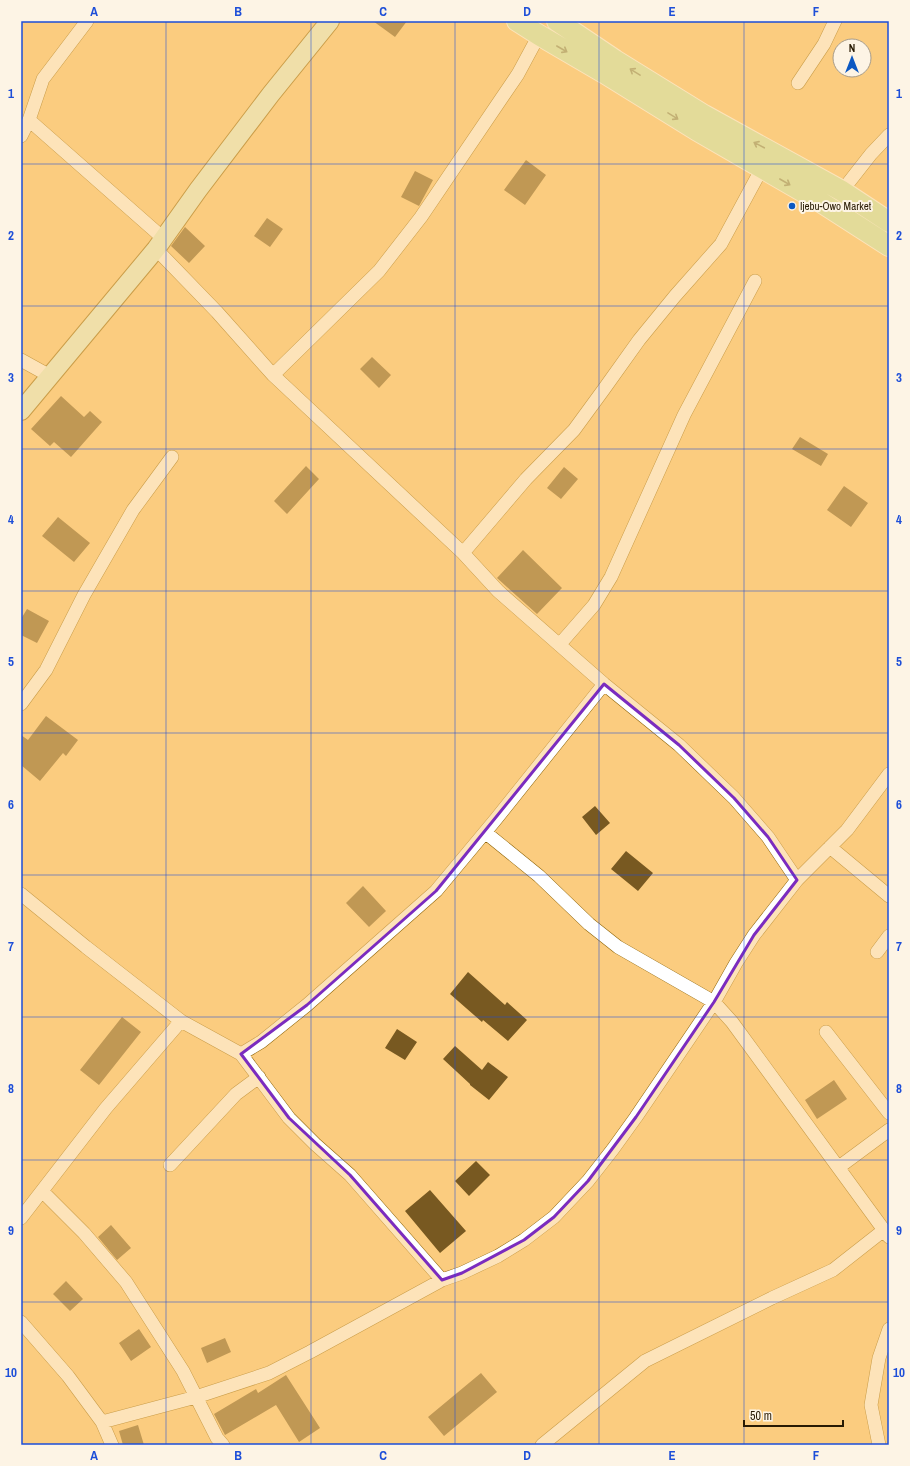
<svg xmlns="http://www.w3.org/2000/svg" width="910" height="1466" font-family="'Archivo Narrow',sans-serif">
<rect width="100%" height="100%" fill="#fbcc7f"/>
<path fill="#785921" d="M373,21h34l-12,16z
M526,160l20,15 -21,30 -21,-15z
M415,171l18,9 -14,26 -18,-9z
M267,218l16,11 -13,18 -16,-11z
M185,227l20,19 -16,17 -18,-17z
M372,357l19,18 -12,13 -19,-19z
M61,396l23,21 6,-6 12,11 -31,35 -17,-15 -4,4 -19,-17z
M800,437l28,17 -7,12 -29,-17z
M306,466l13,13 -32,35 -13,-13z
M564,467l14,12 -17,20 -14,-11z
M844,486l24,17 -17,24 -24,-17z
M58,517l32,26 -16,19 -32,-26z
M523,550l39,38 -25,26 -40,-36z
M27,609l22,12 -12,22 -16,-8v-16z
M46,716l32,24 -12,16 -3,-3 -23,28 -19,-16v-30l7,5z
M595,806l15,17 -14,12 -14,-18z
M626,851l27,22 -15,18 -27,-22z
M363,886l23,25 -17,16 -23,-24z
M468,972l37,33 2,-3 20,18 -19,21 -25,-21 -1,2 -32,-28z
M122,1017l19,15 -42,53 -19,-15z
M397,1029l20,13 -12,18 -20,-12z
M455,1046l27,24 6,-8 20,15 -19,23 -19,-15v-1l-27,-25z
M834,1080l13,19 -30,20 -12,-19z
M476,1161l14,14 -21,21 -14,-15z
M430,1190l36,41 -26,22 -35,-42z
M111,1225l20,23 -14,12 -19,-23z
M66,1281l17,18 -13,12 -17,-17z
M139,1329l12,18 -20,14 -12,-18z
M225,1338l6,14 -24,11 -6,-15z
M481,1373l16,19 -53,44 -16,-19z
M286,1375l34,53 -21,14 -23,-37 -51,30 -11,-21 42,-25 2,4z
M138,1425l6,20h-21l-4,-14z"/>
<g fill="none" stroke-linecap="round" stroke-linejoin="round">
<defs>
<path id="street" d="M798,83l26,-39 11,-23
M29,120l134,118
M21,136l8,-16 14,-41 44,-58
M842,191l29,-37 18,-19
M156,249l61,63 56,63 190,178 35,38 106,93 75,61 55,53 34,39 29,43
M21,360l29,16
M273,375l106,-104 42,-54 97,-143 21,-39
M463,553l63,-74 48,-49 30,-41 35,-49 36,-44 46,-52 41,-76
M560,644l34,-39 17,-28 73,-162 71,-134
M21,704l25,-34 38,-75 49,-85 39,-53
M486,833l53,43 50,48 29,23 96,55 18,20 157,215
M830,847l59,49
M21,894l65,53 95,74 60,33 48,64 26,26 35,31 92,105
M877,952l12,-16
M826,1032l63,81
M241,1054l20,-12 46,-37 129,-114 60,-72 108,-135
M170,1165l66,-71 23,-17
M839,1167l50,-37
M42,1191l42,42 42,49 57,89 34,67 6,7
M21,1218l85,-110 75,-87
M21,1322l47,54 34,46 10,23
M102,1422l94,-25 73,-24 41,-21 132,-72 20,-7 36,-17 26,-16 30,-23 34,-36 25,-32 23,-32 78,-115 22,-39 18,-28 43,-55 50,-50 42,-56
M542,1445l103,-84 127,-63 61,-28 51,-40
M879,1445l-8,-40 8,-47 10,-29"/>
<path id="secondary" d="M21,411l135,-162 42,-59 73,-96 59,-73"/>
<path id="primary" d="M517,21l22,14 65,38 92,57 123,71 70,45
M557,21l58,39 89,55 138,76 47,31"/>
</defs>
<use href="#street" stroke="#8f6507" stroke-width="14"/>
<use href="#secondary" stroke="#8f6507" stroke-width="20"/>
<use href="#primary" stroke="#fff" stroke-width="22"/>
<use href="#street" stroke="#fff" stroke-width="13"/>
<use href="#secondary" stroke="#e2f6dc" stroke-width="18"/>
<use href="#primary" stroke="#c5eeb9" stroke-width="20"/>
</g>
<defs><path id="oneway-shaft" d="M-6 0H5M1.5-3L5.5 0L1.5 3" fill="none" stroke-width="1.6" stroke-linecap="round" stroke-linejoin="round"/></defs>
<g stroke="#7e8f67">
<use href="#oneway-shaft" transform="translate(562 49) rotate(30)"/>
<use href="#oneway-shaft" transform="translate(635 72) rotate(-148)"/>
<use href="#oneway-shaft" transform="translate(673 116) rotate(32)"/>
<use href="#oneway-shaft" transform="translate(759 145) rotate(-152)"/>
<use href="#oneway-shaft" transform="translate(785 182) rotate(30)"/>
</g>
<path d="M0 0H910V1466H0ZM604,684l75,61 55,53 34,39 29,43 -43,55 -40,67 -78,115 -48,64 -34,36 -30,23 -62,33 -20,7 -92,-105 -61,-57 -48,-64 66,-49 129,-114z" fill="#fbcc7f" fill-opacity=".55" fill-rule="evenodd"/>
<path fill="none" stroke="#7b2cbf" stroke-width="3" stroke-linejoin="round" d="M604,684l75,61 55,53 34,39 29,43 -43,55 -40,67 -78,115 -48,64 -34,36 -30,23 -62,33 -20,7 -92,-105 -61,-57 -48,-64 66,-49 129,-114z"/>
<path fill="none" stroke="#1d4ed8" stroke-width="1" stroke-opacity="0.55" d="M166,21v1424M311,21v1424M455,21v1424M599,21v1424M744,21v1424M21,164h868M21,306h868M21,449h868M21,591h868M21,733h868M21,875h868M21,1017h868M21,1160h868M21,1302h868"/>
<circle fill="#0c58c2" stroke="#fdf4e5" stroke-width="1.5" cx="792" cy="206" r="4"/>
<g text-anchor="middle" stroke-width="4" stroke-linejoin="round" paint-order="stroke">
<g font-size="11" fill="#281a03" stroke="#fdf4e5" text-anchor="start">
<text x="800" y="210">Ijebu-Owo Market</text>
</g>
</g>
<rect width="910" height="1466" fill="none" stroke="#fdf4e5" stroke-width="44"/>
<g transform="translate(852 58)"><circle r="19" fill="#fdf4e5" stroke="#a89d8b"/>
<path d="M0-3L7 15L0 10L-7 15Z" fill="#0c58c2"/>
<text y="-6" font-size="11" font-weight="bold" text-anchor="middle" fill="#281a03">N</text>
</g>
<path d="M744 1420v6h99v-6" fill="none" stroke="#281a03" stroke-width="2"/>
<text x="750" y="1420" font-size="12" fill="#281a03" stroke="#fdf4e5" stroke-width="3" paint-order="stroke">50 m</text>
<rect x="22" y="22" width="866" height="1422" fill="none" stroke="#1d4ed8" stroke-width="1.5"/>
<g font-size="13" text-anchor="middle" font-weight="bold" fill="#1d4ed8">
<text x="94" y="16">A</text>
<text x="238" y="16">B</text>
<text x="383" y="16">C</text>
<text x="527" y="16">D</text>
<text x="672" y="16">E</text>
<text x="816" y="16">F</text>
<text x="11" y="98">1</text>
<text x="899" y="98">1</text>
<text x="11" y="240">2</text>
<text x="899" y="240">2</text>
<text x="11" y="382">3</text>
<text x="899" y="382">3</text>
<text x="11" y="524">4</text>
<text x="899" y="524">4</text>
<text x="11" y="666">5</text>
<text x="899" y="666">5</text>
<text x="11" y="809">6</text>
<text x="899" y="809">6</text>
<text x="11" y="951">7</text>
<text x="899" y="951">7</text>
<text x="11" y="1093">8</text>
<text x="899" y="1093">8</text>
<text x="11" y="1235">9</text>
<text x="899" y="1235">9</text>
<text x="11" y="1377">10</text>
<text x="899" y="1377">10</text>
<text x="94" y="1460">A</text>
<text x="238" y="1460">B</text>
<text x="383" y="1460">C</text>
<text x="527" y="1460">D</text>
<text x="672" y="1460">E</text>
<text x="816" y="1460">F</text>
</g>
</svg>
